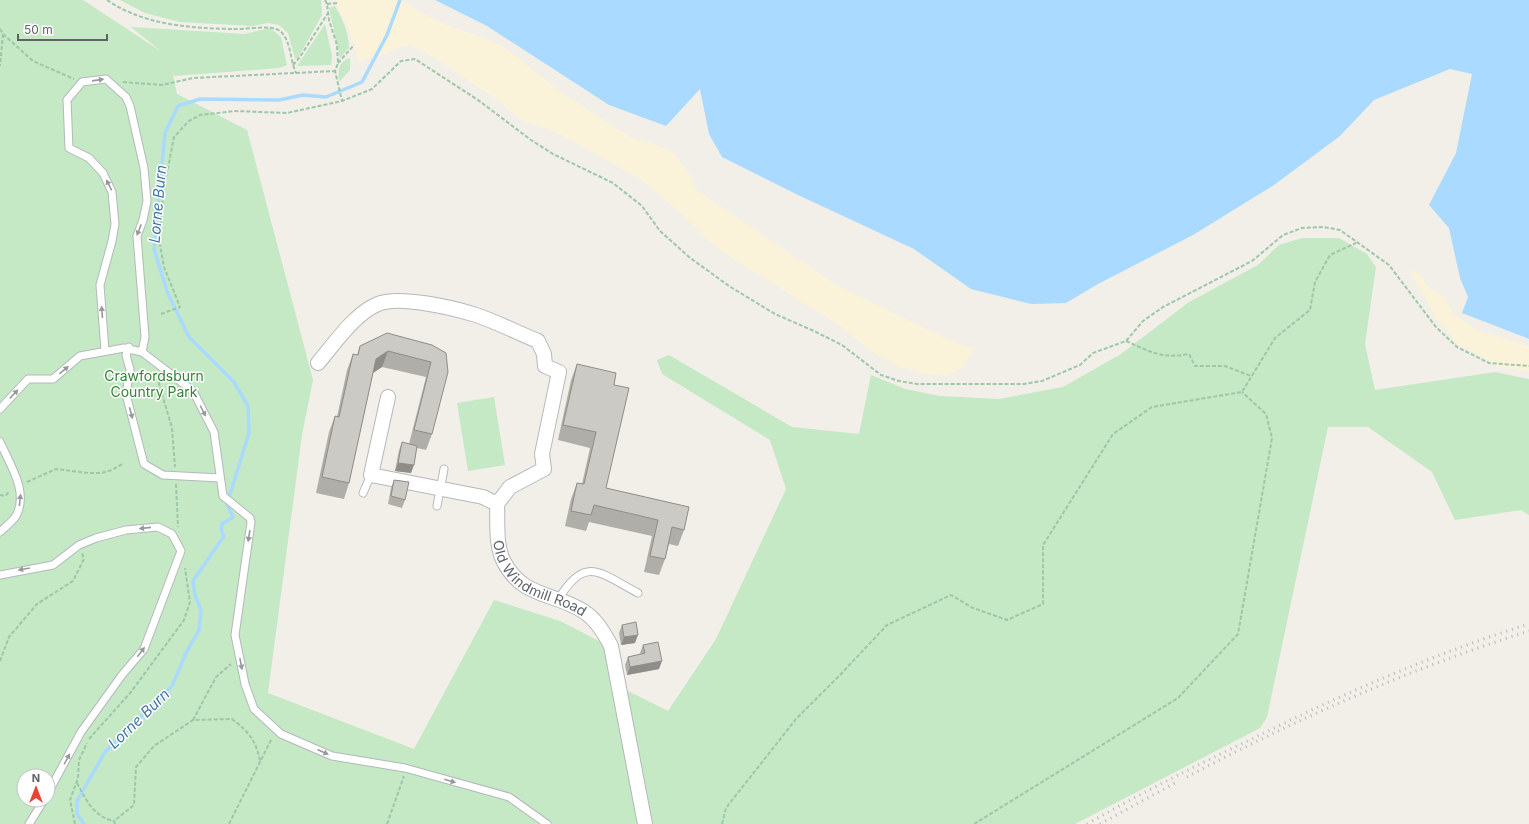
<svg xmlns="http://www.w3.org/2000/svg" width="1529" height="824" font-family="Inter,sans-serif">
<rect width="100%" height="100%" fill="#f1efe8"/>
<path fill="#c5e8c5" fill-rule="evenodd" d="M0,0h83l79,52 -31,-25 114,7 25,-6 11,9 6,28 -8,3 -105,8 -2,-6 5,24 70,36 66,250 -11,55 -34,258 146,56 80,-149 66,21 41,21 17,44 50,25 48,-72 70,-150 -16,-49 -108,-66 -5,-14 12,-5 123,72 67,7 12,-59 34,14 35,7 59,3 64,-12 58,-33 68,-52 69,-37 21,-20 23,-7h37l28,16 9,13 -11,77 10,46 120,-18 34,7v136l-8,-5 -66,10 -23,-48 -64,-45h-40l-61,290 -7,11 -185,96h-1075zM24,776h24v24h-24z
M120,0h201l1,15 -24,43 -3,1 -7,-26 -9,-8 -11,-2 -16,3 -72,-4 -35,-9z
M335,6c8,14 14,27 14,42l-9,10 -11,-50z
M325,24l7,32 -1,9 -34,1z
M350,58v12l-11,12c-1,-12 -1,-20 11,-24z
M494,397l11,68 -37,6 -11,-68z"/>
<path fill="#fbf3d9" d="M335,0h67l16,11 28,14 44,15 16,9 59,46 66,43 24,6 19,9 16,21 6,16 142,96 119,58 17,4 -13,21 -14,6 -22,-1 -30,-9 -24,-14 -32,-26 -104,-65 -24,-18 -44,-41 -27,-22 -78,-44 -42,-16 -28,-23 -67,-44 -14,-7 -12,2 -11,6 -29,9 -8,-27z
M1412,270l8,4 9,14 15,9 9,16 23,17 53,16v25l-31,-4 -41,-24 -21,-24 -12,-24 -14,-22z"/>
<path fill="#aadaff" d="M435,0h1094v339l-67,-26 6,-16 -8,-19 -11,-50 -20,-23 27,-52 16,-79 -22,-5 -76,31 -34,36 -66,49 -81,50 -95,49 -32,19 -35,1 -60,-15 -57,-40 -116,-54 -76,-38 -13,-23 -9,-45 -34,37 -57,-21 -122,-79z"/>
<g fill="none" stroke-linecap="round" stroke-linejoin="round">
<path stroke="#aadaff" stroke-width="3.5" d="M84,824l-7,-10v-13l28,-49 67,-66 14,-33 13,-23 2,-20 -6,-15 -2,-14 31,-45 -3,-6 1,-6 11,-7 -6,-13 22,-71 -1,-27 -14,-24 -45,-45 -21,-43 -14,-45 11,-116 13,-27 22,-7 79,1 24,-5 23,2 36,-15 25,-47 13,-35"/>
<defs>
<path id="lane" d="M129,347l-3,8 4,15 -4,24 18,70 19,11 57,3
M105,351l-5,-66 12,-44 3,-17 -3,-32 -9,-19 -14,-15 -20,-10 -2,-48 15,-18 24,-3 20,18 4,9 14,62 3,33 -4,19 -6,16 8,101 -3,15
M0,409l28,-30h25l27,-23 44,-8 18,4 51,39 21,41 9,64 27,22 1,4 -16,113 10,49 9,25 27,25 51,22 73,12 104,29 38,27
M0,442c10,23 29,50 16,74 -4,6 -11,11 -16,16
M363,493l8,-18
M437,506l7,-37
M0,575l53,-10 26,-20 17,-7 30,-8 32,-3 14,7 9,17 -37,98 -22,26 -41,57 -33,61
M558,600c27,-46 42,-27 80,-7
M29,824l15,-24"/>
<g id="street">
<path id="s1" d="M318,363c16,-19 37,-50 60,-59 21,-9 76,4 98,11 21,7 42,18 62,26l6,13 1,12 14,6 -17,82 2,15 -34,18 -13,17c1,18 -2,41 7,58 19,36 49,30 79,49 13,8 21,22 28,35l34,178"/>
<path d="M388,397l-17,78 112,22 14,7"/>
</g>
</defs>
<use href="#lane" stroke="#b5b8bc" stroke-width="9"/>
<use href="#street" stroke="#b5b8bc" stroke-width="16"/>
<path stroke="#9cc7a9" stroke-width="2" stroke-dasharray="4 2" stroke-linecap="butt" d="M107,0c37,25 81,28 125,29 12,1 39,-5 48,2 11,9 10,29 16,42
M325,0l2,4 2,16 8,25 1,18 -3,8 7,30
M327,4l10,-1
M0,29l3,5 -3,32
M3,34l30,27 41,18
M338,63l16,-18
M293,65l7,-8 28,-44
M123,82l39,3 31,-7 142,-7
M161,314l19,-7 -16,-40 -5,-27 5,-52 10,-51 15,-16 11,-6 35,-4 52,2 55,-12 30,-12 29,-28 14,-2 63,41 53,40 22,14 60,29 29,23 18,25 29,26 40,29 46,28 39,17 28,14 39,30 18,6 18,3h107l18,-3 38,-16 13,-12 33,-12 17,-20 20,-14 89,-46 31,-26 19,-7 21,-1 17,3 49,35 47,62 21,20 32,16 40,3
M1126,341c25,11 35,18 63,13l6,12h30l26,10
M159,376v8l13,44 3,39
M27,482l29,-13 33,4h12l11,-3 12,-7
M176,484l2,43
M0,495l5,1 5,-5
M0,661l9,-24 28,-33 36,-23 11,-22 -2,-6
M193,720l23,-43 15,-13
M89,739l42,-47 53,-72 6,-18 -5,-34
M77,783c9,17 17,34 37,38
M75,824l-5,-24 8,-22 1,-18 8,-17
M115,824l-1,-3 20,-16 2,-38 18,-21 39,-26 39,-1c16,12 24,21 28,42
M229,824l43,-86
M387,824l17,-48
M722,824l4,-16 70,-89 44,-44 47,-50 64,-30 22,13 34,12 36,-16v-59l70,-111 39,-27 90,-15 33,-54 35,-28 5,-28 15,-27 26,-12
M974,824l204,-126 60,-64 34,-196 -6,-24 -24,-22"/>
<use href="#lane" stroke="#fff" stroke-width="7"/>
<use href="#street" stroke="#fff" stroke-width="14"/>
<path stroke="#b6b7b8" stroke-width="3" stroke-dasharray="1 5" stroke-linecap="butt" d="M1187,777c109,-58 225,-109 342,-146
M1087,824c56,-32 114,-61 173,-89 87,-43 176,-82 269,-111
M1100,824l75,-41"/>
</g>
<path fill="#afaea9" d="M432,345v89l-6,16 -9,-2 -6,25 -16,-2 4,-21 3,-8 7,2 17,-67 -44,-10 -9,6 -24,110 -5,16 -28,-6 13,-61 6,-16 2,1 10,-47 6,-16 4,1 3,-9z
M577,364l37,21 -8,103 78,42 -6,16 -9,-2 -4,15 -6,16 -15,-3 8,-36 -63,-14 -3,9 -21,-5 6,-27 6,-16 5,1 8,-36 -32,-8 13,-60z
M394,480l11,20 -3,8 -14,-4 3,-16z
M622,625l13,18 -14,2 -2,-12z
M643,645l16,24 -32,6 -2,-10 3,-8 13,-3 -1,-1z"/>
<path fill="#8f8d8a" d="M388,351l-6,16 -12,8 6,-16z
M398,463l16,2 -3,8 -16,-2z
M638,635l-3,8 -14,2 3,-8z
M662,661l-3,8 -32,6 3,-8z"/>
<path fill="#cccac5" stroke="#8f8d8a" d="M387,333l45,12 14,8 2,19 -16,62 -18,-4 17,-68 -43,-11 -12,8 -27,124 -27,-6 13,-61 4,1 14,-63 5,1 2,-9z
M577,364l39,9 -2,12 15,3 -23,100 83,19 -5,23 -12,-3 -7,32 -15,-3 8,-36 -64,-15 -3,10 -20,-4 6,-28 7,1 12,-52 -33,-7z
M402,442l15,4 -3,19 -16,-2z
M394,480l15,2 -4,18 -14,-4z
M636,622l2,13 -14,2 -2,-12z
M658,642l4,19 -32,6 -2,-10 17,-4 -2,-8z"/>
<defs><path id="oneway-solid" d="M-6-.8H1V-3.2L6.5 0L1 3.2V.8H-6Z"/></defs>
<g fill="#979a9d">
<use href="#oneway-solid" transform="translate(98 80) rotate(-8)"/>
<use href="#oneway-solid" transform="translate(109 185) rotate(-117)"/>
<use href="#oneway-solid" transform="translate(139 230) rotate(111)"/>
<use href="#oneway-solid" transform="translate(102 312) rotate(-94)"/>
<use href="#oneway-solid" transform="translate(64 370) rotate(-40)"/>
<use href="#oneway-solid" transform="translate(14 394) rotate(-47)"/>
<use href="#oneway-solid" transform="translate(203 411) rotate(63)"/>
<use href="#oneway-solid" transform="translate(131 413) rotate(75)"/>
<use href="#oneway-solid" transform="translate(20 500) rotate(-84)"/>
<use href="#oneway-solid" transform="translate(145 528) rotate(174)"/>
<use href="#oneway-solid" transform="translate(249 536) rotate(99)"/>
<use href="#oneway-solid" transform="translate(24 569) rotate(170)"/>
<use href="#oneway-solid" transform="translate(141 652) rotate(-53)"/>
<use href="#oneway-solid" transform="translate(241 664) rotate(79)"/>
<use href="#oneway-solid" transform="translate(323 752) rotate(24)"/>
<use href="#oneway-solid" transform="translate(67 759) rotate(-62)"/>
<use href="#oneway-solid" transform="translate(450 781) rotate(16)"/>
</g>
<g text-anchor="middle" stroke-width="3" stroke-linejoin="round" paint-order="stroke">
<g font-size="14" fill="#348238" stroke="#fff">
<text x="154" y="381">Crawfordsburn<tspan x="154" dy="16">Country Park</tspan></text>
</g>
<g font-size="14" fill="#5f6368" stroke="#fff">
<text dy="5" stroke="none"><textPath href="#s1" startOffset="549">Old Windmill Road</textPath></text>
</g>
<g font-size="15" font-style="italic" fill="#4174aa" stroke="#fff">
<text transform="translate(158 204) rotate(-85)" y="5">Lorne Burn</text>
<text transform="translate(139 719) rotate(-44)" y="5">Lorne Burn</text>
</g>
</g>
<g transform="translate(36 788)"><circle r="19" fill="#ffffff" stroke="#bfc1c3"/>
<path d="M0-3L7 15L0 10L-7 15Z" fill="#ea4335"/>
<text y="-6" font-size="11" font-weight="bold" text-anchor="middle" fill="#5f6368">N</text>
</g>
<path d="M18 34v6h89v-6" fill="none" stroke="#5f6368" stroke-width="2"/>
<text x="24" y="34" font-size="12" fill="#5f6368" stroke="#ffffff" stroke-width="3" paint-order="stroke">50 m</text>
</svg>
